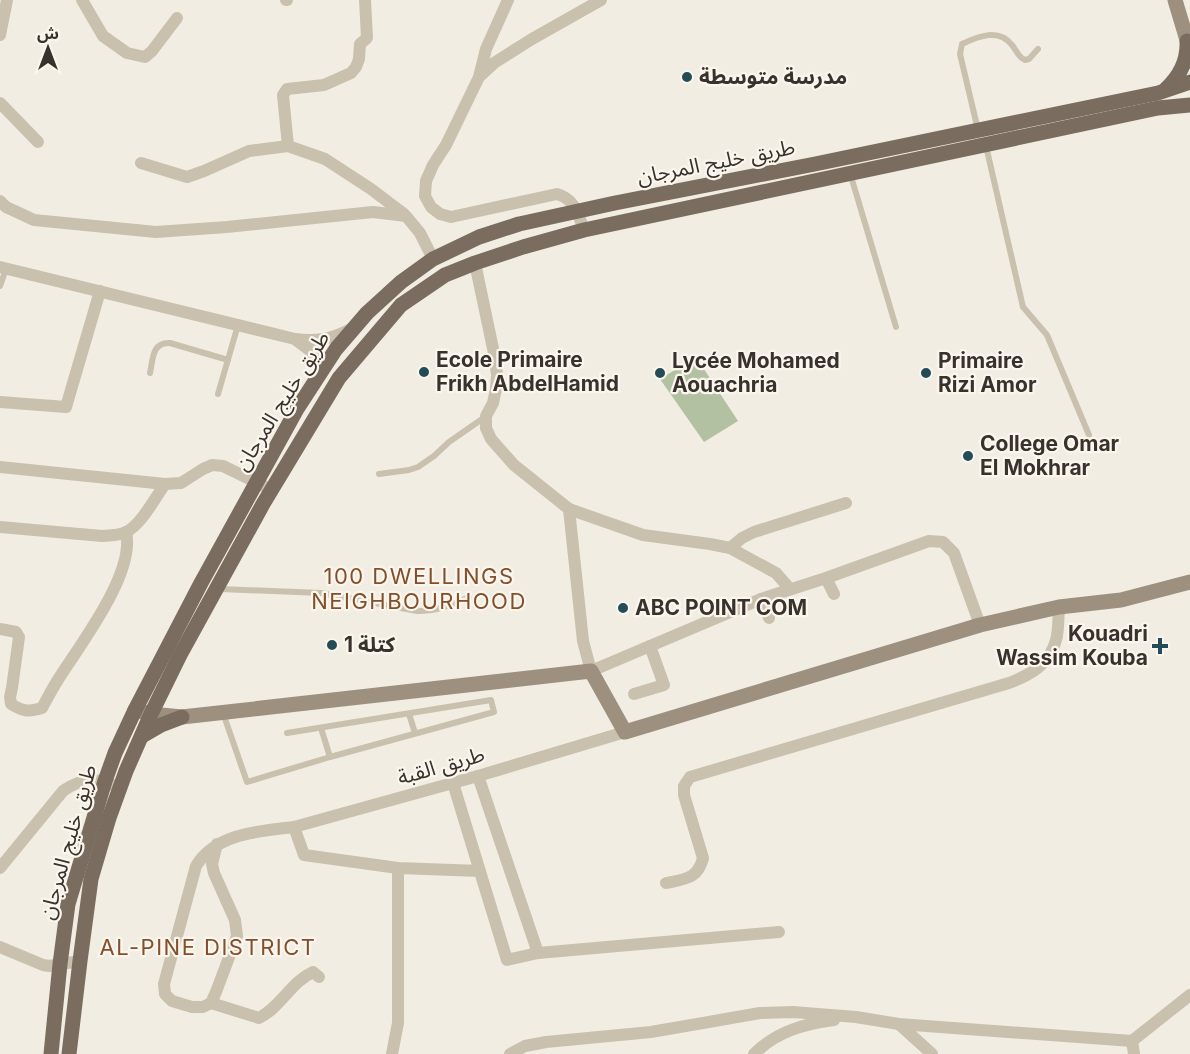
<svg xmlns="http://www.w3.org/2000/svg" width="1190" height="1054" viewBox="0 0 1190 1054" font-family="Inter,'Noto Sans Arabic',sans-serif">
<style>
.green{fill:#b1c1a2}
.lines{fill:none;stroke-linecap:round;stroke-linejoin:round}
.lane{stroke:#cac0ae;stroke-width:6}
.street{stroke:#cac0ae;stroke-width:12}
.secondary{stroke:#9e907f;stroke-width:15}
.primary{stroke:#7a6c5e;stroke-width:15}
.poi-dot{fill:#244b58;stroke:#faf6ee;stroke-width:2}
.labels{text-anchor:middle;stroke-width:4.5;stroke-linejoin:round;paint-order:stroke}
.poi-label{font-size:21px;font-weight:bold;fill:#39322c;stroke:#faf6ee;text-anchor:start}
.street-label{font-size:21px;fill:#39322c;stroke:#faf6ee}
.neighbourhood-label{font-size:22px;letter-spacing:1.5px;fill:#834f2a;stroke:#faf6ee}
</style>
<rect width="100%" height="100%" fill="#f2ede2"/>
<polygon class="green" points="696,357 738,421 704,442 660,379"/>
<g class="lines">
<g class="lane">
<path d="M 978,130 L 960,54 L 962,44 C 979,36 999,28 1012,45 C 1017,51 1018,57 1025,60 L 1029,59 L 1038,49"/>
<polyline points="986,146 1023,307 1047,335 1089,435"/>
<polyline points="850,173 896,327"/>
<polyline points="0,286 6,269"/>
<path d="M 150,373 C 153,359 152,342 170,343 L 228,360"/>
<polyline points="218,394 238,325"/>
<polyline points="379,474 409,470 418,467 434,456 449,442 485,417"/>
<path d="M 219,589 L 321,593 L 417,611 C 437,612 451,605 469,597"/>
<polyline points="223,713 247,782 330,757 494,712 491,700 287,733"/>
<polyline points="409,714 415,733"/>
<polyline points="321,728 330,757"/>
</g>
<g class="street">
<polyline points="82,0 103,36 127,53 145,57 152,51 177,18"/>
<polyline points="286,0 287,0"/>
<path d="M 508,0 L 486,49 L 479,77 L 446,145 L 433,165 L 426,181 L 425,196 L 431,207 L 440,214 L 451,217 L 557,194 C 575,199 578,214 584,230"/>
<polyline points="0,35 7,0"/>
<polyline points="480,76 494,63 532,39 601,0"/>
<polyline points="0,103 38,142"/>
<polyline points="288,146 283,95 287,89 324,85 351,73 356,67 359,59 360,44 367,38 365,0"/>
<polyline points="141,163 187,177 204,171 249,151 288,146 325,159 371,189 404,214"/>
<polyline points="0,201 6,207 34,220 156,232 227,227 373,212 406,216 420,233 433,259"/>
<polyline points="475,263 495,358 497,375 496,389 493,403 486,416 486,428 491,439 514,465 569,509 643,535 710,544 730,548 776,573 790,589"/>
<path d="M 0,267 L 295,339 C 317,342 331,339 351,329"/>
<polyline points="296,340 312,352 324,368"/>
<polyline points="0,402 66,407 100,291"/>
<polyline points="0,467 165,484 181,483 203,469 212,465 223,466 264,486"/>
<polyline points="569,509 583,641 591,671 761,599 826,578 929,541 943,542 954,553 980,625"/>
<path d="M 0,527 L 102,536 C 110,535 119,536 126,532 C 141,525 155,498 165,484"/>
<polyline points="730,548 742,538 754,532 846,503"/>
<polyline points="826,578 834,594"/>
<polyline points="761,599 769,618"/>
<path d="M 0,629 L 16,632 L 19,637 L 12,688 L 10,697 L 11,704 C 24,712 28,712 42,708 C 47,699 51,691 56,683 C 78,647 136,574 126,532"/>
<polyline points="634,694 664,685 650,646"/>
<polyline points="453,783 507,960 538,953 478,776"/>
<polyline points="294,827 304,855 398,868 480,871"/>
<path d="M 217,844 L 212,864 L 214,873 L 235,920 L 237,936 L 216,992 L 211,1003 L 203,1007 L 192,1007 L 172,1001 L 165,994 L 164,984 L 196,866 C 216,833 260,831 294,827 L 478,776 L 625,732"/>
<path d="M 0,868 L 63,791 C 84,776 98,778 120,788"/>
<path d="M 666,883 C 685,879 698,879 703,858 L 684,795 L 684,786 L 690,777 L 1009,683 C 1030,675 1050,664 1056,640 C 1059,630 1058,618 1059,607"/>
<polyline points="0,947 43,965 49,966 80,961"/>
<polyline points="538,953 779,932"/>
<path d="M 211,1003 L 259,1018 C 281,1007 291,982 313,972 L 319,977"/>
<polyline points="899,1024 932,1054"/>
<polyline points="1132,1041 1134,1054"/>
<polyline points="392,1054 398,1023 398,868"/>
<polyline points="510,1054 525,1046 546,1042 651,1032 760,1013 793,1012 856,1017 899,1024 1132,1041 1190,995"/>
<path d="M 754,1054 C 776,1032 803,1024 834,1020"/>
</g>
<g class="secondary">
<polyline points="1175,0 1190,50"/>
<polyline points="135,710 151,714 182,717 591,671 625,732 980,625 1059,607 1121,600 1190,582"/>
</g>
<g class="primary">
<path d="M 1166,89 C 1180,76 1188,61 1187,41"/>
<polyline points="142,736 161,725 182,717"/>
<polyline points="51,1054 60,964 68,904 105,781 115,753 135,710 201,583 297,409 336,349 367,313 401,282 433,259 479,237 519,224 615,203 815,164 1158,93 1190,82"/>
<polyline points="69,1054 80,961 91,879 109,818 126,771 151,714 180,655 263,504 339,378 401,305 445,275 475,263 523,247 584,230 1158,108 1190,105"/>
</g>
</g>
<g class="poi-dot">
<circle cx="687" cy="77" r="6"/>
<circle cx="424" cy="372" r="6"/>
<circle cx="660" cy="373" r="6"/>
<circle cx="926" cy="373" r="6"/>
<circle cx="968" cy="456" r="6"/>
<circle cx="623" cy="608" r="6"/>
<circle cx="332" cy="645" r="6"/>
<path d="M1157 637h6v6h6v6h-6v6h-6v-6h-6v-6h6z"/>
</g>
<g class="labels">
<g class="poi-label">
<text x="699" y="84">مدرسة متوسطة</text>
<text x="436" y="367">Ecole Primaire<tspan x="436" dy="24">Frikh AbdelHamid</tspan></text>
<text x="672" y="368">Lycée Mohamed<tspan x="672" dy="24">Aouachria</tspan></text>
<text x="938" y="368">Primaire<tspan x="938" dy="24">Rizi Amor</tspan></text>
<text x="980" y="451">College Omar<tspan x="980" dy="24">El Mokhrar</tspan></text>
<text x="635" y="615">ABC POINT COM</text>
<text x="1148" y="641" text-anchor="end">Kouadri<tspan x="1148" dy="24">Wassim Kouba</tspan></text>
<text x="344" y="652">كتلة 1</text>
</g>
<g class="street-label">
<text transform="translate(716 162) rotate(-11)" y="7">طريق خليج المرجان</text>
<text transform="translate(282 401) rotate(-58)" y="7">طريق خليج المرجان</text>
<text transform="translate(441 766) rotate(-16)" y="7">طريق القبة</text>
<text transform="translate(68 842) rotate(-74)" y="7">طريق خليج المرجان</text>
</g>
<g class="neighbourhood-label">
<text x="419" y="584">100 DWELLINGS<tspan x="419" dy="25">NEIGHBOURHOOD</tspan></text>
<text x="208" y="955">AL-PINE DISTRICT</text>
</g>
</g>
<g transform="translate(48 48)" stroke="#faf6ee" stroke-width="4.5" paint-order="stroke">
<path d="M0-4.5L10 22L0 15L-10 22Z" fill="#39322c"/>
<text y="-9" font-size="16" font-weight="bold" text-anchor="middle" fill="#39322c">ش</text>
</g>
</svg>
